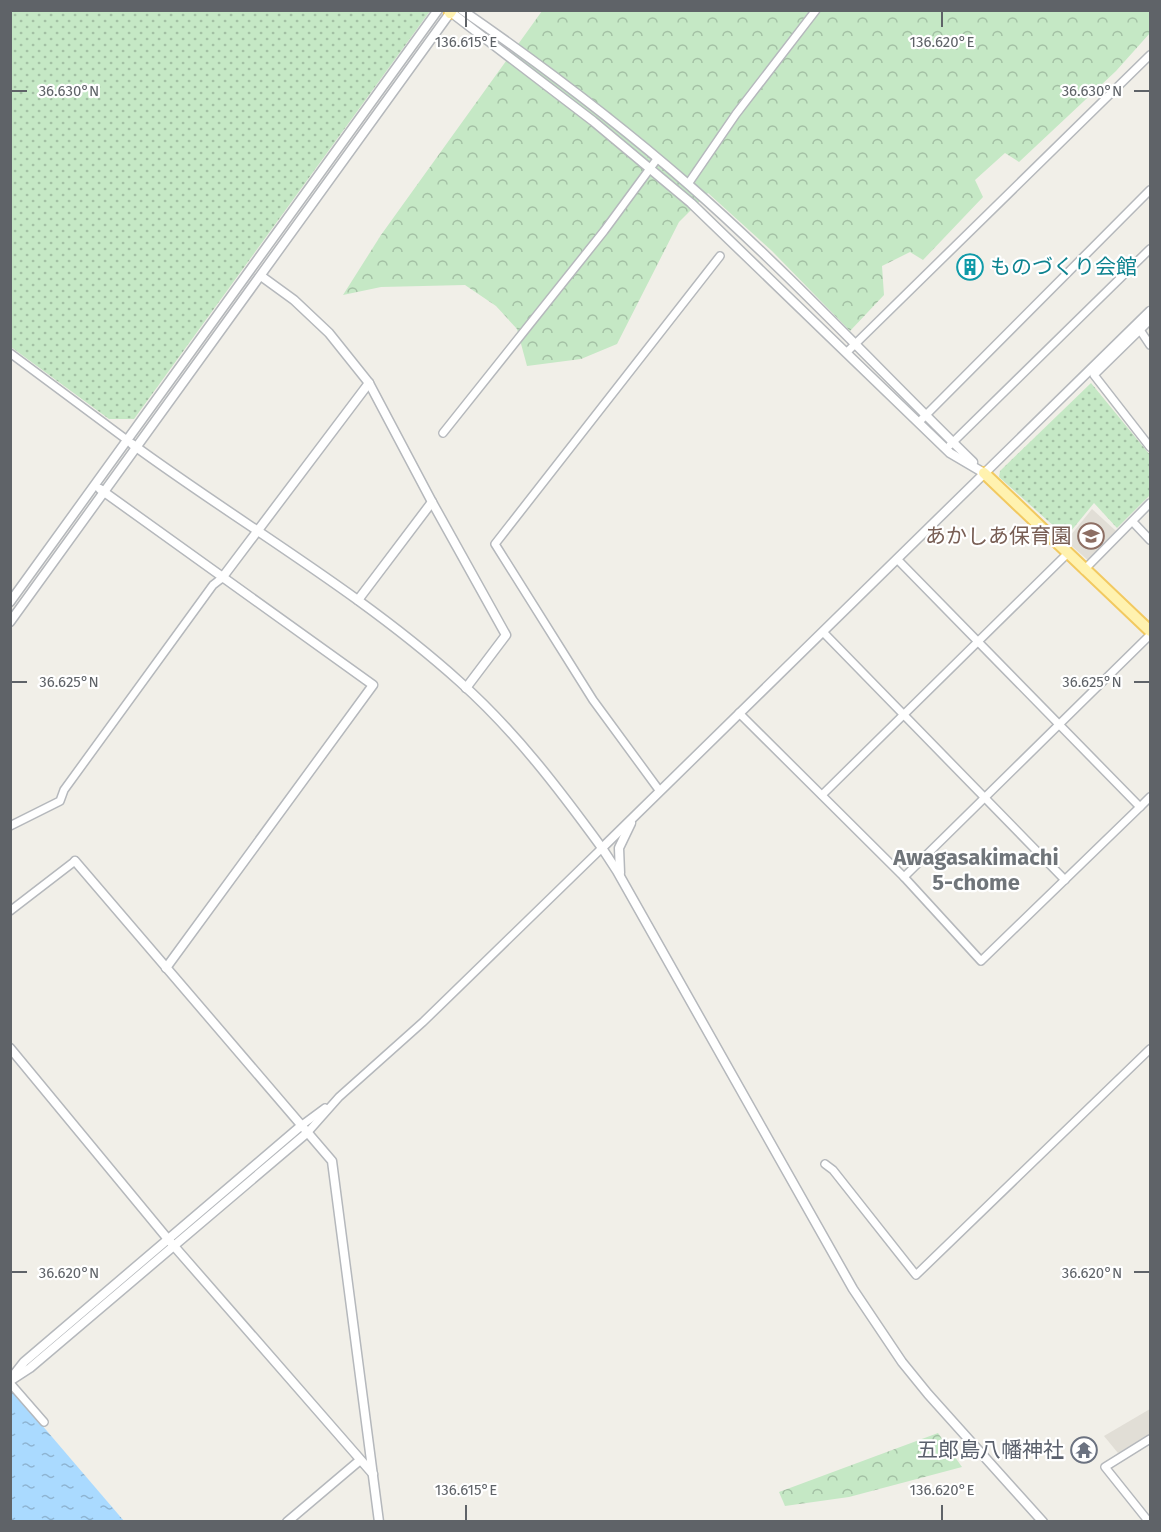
<svg xmlns="http://www.w3.org/2000/svg" width="1161" height="1532" viewBox="0 0 1161 1532" font-family="'Fira Sans','Noto Sans JP',sans-serif">
<style>
.education{fill:#e1ded6}
.grass{fill:url(#grass-dots)}
.forest{fill:url(#forest-crowns)}
.water{fill:url(#water-ripples)}
.lines{fill:none;stroke-linecap:round;stroke-linejoin:round}
.minor-casing{stroke:#b5b8bc;stroke-width:10}
.tertiary-casing{stroke:#b5b8bc;stroke-width:11}
.primary-casing{stroke:#f2c960;stroke-width:14}
.minor{stroke:#fff;stroke-width:7}
.tertiary{stroke:#fff;stroke-width:8}
.primary{stroke:#fff2af;stroke-width:10}
.ticks{fill:none;stroke:#5f6368;stroke-width:2}
.labels{text-anchor:middle;stroke-width:4.5;stroke-linejoin:round;paint-order:stroke}
.culture-label{font-size:21px;fill:#0d838f;stroke:#fff;text-anchor:start}
.education-label{font-size:21px;fill:#785e54;stroke:#fff;text-anchor:end}
.worship-label{font-size:21px;fill:#5b616d;stroke:#fff;text-anchor:end}
.neighbourhood-label{font-size:22px;font-weight:bold;fill:#70757a;stroke:#fff}
.ticks-label{font-size:15px;text-anchor:middle;fill:#5f6368;stroke:#fff;stroke-width:4.5;stroke-linejoin:round;paint-order:stroke}
</style>
<defs>
<pattern id="grass-dots" width="8" height="8" patternUnits="userSpaceOnUse" patternTransform="scale(1.5)"><rect width="8" height="8" fill="#c5e8c5"/><path d="M2 2h.1M6 6h.1" fill="none" stroke="#a3c0a4" stroke-width="1.8" stroke-linecap="round"/></pattern>
<pattern id="forest-crowns" width="20" height="18" patternUnits="userSpaceOnUse" patternTransform="scale(1.5)"><rect width="20" height="18" fill="#c5e8c5"/><path d="M2 6a3 3 0 1 1 6 0M12 15a3 3 0 1 1 6 0" fill="none" stroke="#a3c0a4"/></pattern>
<pattern id="water-ripples" width="26" height="14" patternUnits="userSpaceOnUse" patternTransform="scale(1.5)"><rect width="26" height="14" fill="#aadaff"/><path d="M2 4q2-2 4 0t4 0M15 11q2-2 4 0t4 0" fill="none" stroke="#8eb4d2"/></pattern>
</defs>
<rect width="100%" height="100%" fill="#f1efe8"/>
<g class="education">
<polygon points="1092,509 1116,531 1089,561 1066,541"/>
<polygon points="1150,1409 1150,1435 1118,1453 1104,1436"/>
</g>
<g class="grass">
<polygon points="11,10 430,11 134,419 109,419 11,347"/>
<polygon points="1091,383 1150,455 1150,495 1117,528 1094,503 1066,537 999,477 1000,471"/>
</g>
<g class="forest">
<polygon points="542,11 1150,11 1150,33 1116,71 1019,162 1005,153 975,180 983,197 923,260 910,252 882,266 884,295 850,331 772,251 708,193 679,222 617,344 581,359 527,366 517,329 496,306 465,285 381,287 343,295 381,235"/>
<polygon points="938,1433 962,1467 849,1497 785,1506 779,1492"/>
</g>
<polygon class="water" points="11,1389 124,1521 11,1521"/>
<g class="lines">
<g class="minor-casing">
<g id="minor">
<polyline points="688,184 736,114 816,10"/>
<polyline points="1140,330 1150,320"/>
<polyline points="1150,345 1140,330 1094,375 1150,447"/>
<polyline points="847,352 1150,55"/>
<polyline points="10,353 127,440"/>
<polyline points="919,422 1150,190"/>
<polyline points="443,433 604,231 657,159"/>
<polyline points="950,445 1150,249"/>
<polyline points="1133,522 1150,540"/>
<polyline points="897,559 1140,807 1150,797"/>
<polyline points="1084,570 1150,503"/>
<polyline points="823,632 1065,880"/>
<polyline points="739,713 904,877 981,961 1140,807"/>
<polyline points="659,790 593,700 495,544 720,256"/>
<polyline points="822,795 1067,554"/>
<polyline points="10,826 60,801 64,790 213,585 222,578"/>
<polyline points="904,877 1150,635"/>
<polyline points="10,911 75,861"/>
<polyline points="302,1125 325,1108"/>
<polyline points="308,1132 339,1097 423,1022 602,848"/>
<polyline points="825,1164 833,1170 916,1275 1150,1049"/>
<polyline points="10,1383 44,1422"/>
<polyline points="1149,1522 1105,1467 1150,1439"/>
</g>
</g>
<g class="tertiary-casing">
<g id="tertiary">
<polyline points="448,10 593,121 691,203 950,453 984,473"/>
<path d="M 462,10 C 540,64 618,123 689,185 C 789,273 879,370 973,462"/>
<polyline points="261,276 294,300 329,333 369,383 432,502 506,635 466,688"/>
<path d="M 132,444 C 241,524 359,591 460,682 C 515,731 559,789 602,848"/>
<polyline points="100,489 373,685 166,968"/>
<polyline points="222,578 369,383"/>
<polyline points="358,600 432,502"/>
<polyline points="10,602 438,10"/>
<path d="M 10,622 C 156,419 304,216 450,13"/>
<polyline points="75,861 332,1161 379,1522"/>
<polyline points="620,873 619,848 631,823"/>
<polyline points="10,1048 167,1238 373,1474"/>
<polyline points="13,1376 24,1362 302,1125"/>
<polyline points="10,1381 30,1368 308,1132"/>
<polyline points="287,1522 359,1461"/>
<polyline points="1043,1522 928,1394 902,1362 853,1289 617,871 602,848 1150,311"/>
</g>
</g>
<g class="primary-casing">
<g id="primary">
<polyline points="450,13 452,10"/>
<polyline points="984,473 1150,631"/>
</g>
</g>
<use href="#minor" class="minor"/>
<use href="#tertiary" class="tertiary"/>
<use href="#primary" class="primary"/>
</g>
<path class="ticks" d="M 466,12 L 466,27M 942,12 L 942,27M 12,91 L 27,91M 1134,91 L 1149,91M 12,682 L 27,682M 1134,682 L 1149,682M 12,1272 L 27,1272M 1134,1272 L 1149,1272M 466,1505 L 466,1520M 942,1505 L 942,1520"/>
<defs>
<g id="building-ring" transform="scale(1.35)"><circle r="9.5" fill="#fff" stroke="#0f9aa8" stroke-width="1.5"/><path d="M-4-6H4V6H1V3H-1V6H-4ZM-2.5-4.3h1.7v1.8h-1.7ZM.8-4.3h1.7v1.8H.8ZM-2.5-1h1.7V.8h-1.7ZM.8-1h1.7V.8H.8Z" fill="#0f9aa8"/></g>
<g id="school-ring" transform="scale(1.35)"><circle r="9.5" fill="#fff" stroke="#8d6e63" stroke-width="1.5"/><path d="M0-5L7-2L0 1L-7-2ZM-4 1L0 2.5L4 1V4Q0 6-4 4Z" fill="#8d6e63"/></g>
<g id="temple-ring" transform="scale(1.35)"><circle r="9.5" fill="#fff" stroke="#6b7280" stroke-width="1.5"/><path d="M0-6L5-2H3V0L6.5 2.5H4V6H1.5V3h-3V6H-4V2.5H-6.5L-3 0V-2H-5Z" fill="#6b7280"/></g>
</defs>
<g fill-rule="evenodd">
<use href="#building-ring" x="970" y="267"/>
<use href="#school-ring" x="1091" y="536"/>
<use href="#temple-ring" x="1084" y="1450"/>
</g>
<g class="labels">
<g class="culture-label">
<text x="990" y="274">ものづくり会館</text>
</g>
<g class="education-label">
<text x="1072" y="543">あかしあ保育園</text>
</g>
<g class="worship-label">
<text x="1064" y="1457">五郎島八幡神社</text>
</g>
<g class="neighbourhood-label">
<text x="976" y="865">Awagasakimachi<tspan x="976" dy="25">5-chome</tspan></text>
</g>
</g>
<g class="ticks-label">
<text x="466" y="47">136.615°E</text>
<text x="942" y="47">136.620°E</text>
<text x="69" y="96">36.630°N</text>
<text x="1092" y="96">36.630°N</text>
<text x="69" y="687">36.625°N</text>
<text x="1092" y="687">36.625°N</text>
<text x="69" y="1278">36.620°N</text>
<text x="1092" y="1278">36.620°N</text>
<text x="466" y="1495">136.615°E</text>
<text x="942" y="1495">136.620°E</text>
</g>
<rect width="1161" height="1532" fill="none" stroke="#5f6368" stroke-width="24"/>
</svg>
